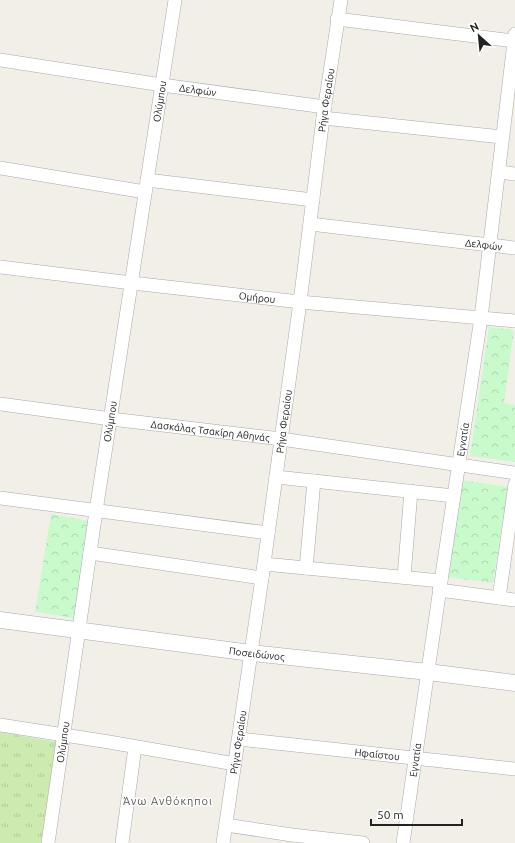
<svg xmlns="http://www.w3.org/2000/svg" width="515" height="843" viewBox="0 0 515 843" font-family="Ubuntu,sans-serif">
<style>
.grass{fill:url(#grass-tufts)}
.park{fill:url(#park-crowns)}
.lines{fill:none;stroke-linecap:round;stroke-linejoin:round}
.minor-casing{stroke:#a9a9a9;stroke-width:14}
.tertiary-casing{stroke:#a9a9a9;stroke-width:17}
.minor{stroke:#fff;stroke-width:13}
.tertiary{stroke:#fff;stroke-width:16}
.labels{text-anchor:middle;stroke-width:3;stroke-linejoin:round;paint-order:stroke}
.street-label{font-size:10px;fill:#222;stroke:#fff}
.neighbourhood-label{font-size:11px;letter-spacing:1px;fill:#555;stroke:#fff}
</style>
<defs>
<pattern id="grass-tufts" width="24" height="20" patternUnits="userSpaceOnUse"><rect width="24" height="20" fill="#cdebb0"/><path d="M3 7l-1-3M5 7V3M7 7l1-3M15 17l-1-3M17 17v-4M19 17l1-3" fill="none" stroke="#b0c997"/></pattern>
<pattern id="park-crowns" width="20" height="18" patternUnits="userSpaceOnUse"><rect width="20" height="18" fill="#c8facc"/><path d="M2 6a3 3 0 1 1 6 0M12 15a3 3 0 1 1 6 0" fill="none" stroke="#acd6af"/></pattern>
</defs>
<rect width="100%" height="100%" fill="#f2efe9"/>
<polygon class="grass" points="0,732 57,742 42,843 0,843"/>
<g class="park">
<polygon points="489,327 514,330 504,403 515,405 515,462 470,456"/>
<polygon points="461,480 508,487 493,583 447,577"/>
<polygon points="51,514 89,521 74,618 35,612"/>
</g>
<g class="lines">
<g class="minor-casing">
<g id="minor">
<polyline points="337,19 514,41"/>
<path id="s1" d="M 0,60 L 162,85 L 325,107"/>
<polyline points="323,118 502,137"/>
<polyline points="0,168 145,192"/>
<polyline points="499,172 515,174"/>
<polyline points="147,180 313,200"/>
<path id="s2" d="M 310,224 L 515,248"/>
<path id="s3" d="M 0,267 L 132,283 L 300,302 L 515,321"/>
<path id="s4" d="M 0,404 L 111,419 L 281,439 L 515,473"/>
<polyline points="276,477 454,496"/>
<polyline points="0,498 268,533"/>
<polyline points="90,553 262,578"/>
<polyline points="264,564 441,581"/>
<polyline points="306,568 314,481"/>
<polyline points="404,577 411,491"/>
<polyline points="439,590 515,600"/>
<polyline points="499,598 515,484"/>
<polyline points="0,725 109,742 235,764"/>
<path id="s5" d="M 239,739 L 515,769"/>
<polyline points="226,825 292,835 363,843"/>
<path id="s6" d="M 48,843 L 96,511 L 175,0"/>
<polyline points="122,843 135,747"/>
<path id="s7" d="M 223,843 L 262,578 L 300,302 L 323,118 L 341,0"/>
<path id="s8" d="M 403,843 L 441,581 L 481,318 L 515,34"/>
</g>
</g>
<g class="tertiary-casing">
<g id="tertiary">
<path id="s9" d="M 0,620 L 251,653 L 428,672 L 515,683"/>
</g>
</g>
<use href="#minor" class="minor"/>
<use href="#tertiary" class="tertiary"/>
</g>
<g class="labels">
<g class="street-label">
<text dy="4" stroke="none"><textPath href="#s1" startOffset="200">Δελφών</textPath></text>
<text dy="4" stroke="none"><textPath href="#s7" startOffset="750">Ρήγα Φεραίου</textPath></text>
<text dy="4" stroke="none"><textPath href="#s6" startOffset="750">Ολύμπου</textPath></text>
<text dy="4" stroke="none"><textPath href="#s2" startOffset="175">Δελφών</textPath></text>
<text dy="4" stroke="none"><textPath href="#s3" startOffset="259">Ομήρου</textPath></text>
<text dy="4" stroke="none"><textPath href="#s6" startOffset="426">Ολύμπου</textPath></text>
<text dy="4" stroke="none"><textPath href="#s7" startOffset="426">Ρήγα Φεραίου</textPath></text>
<text dy="4" stroke="none"><textPath href="#s4" startOffset="212">Δασκάλας Τσακίρη Αθηνάς</textPath></text>
<text dy="4" stroke="none"><textPath href="#s8" startOffset="408">Εγνατία</textPath></text>
<text dy="4" stroke="none"><textPath href="#s9" startOffset="259">Ποσειδώνος</textPath></text>
<text dy="4" stroke="none"><textPath href="#s6" startOffset="102">Ολύμπου</textPath></text>
<text dy="4" stroke="none"><textPath href="#s7" startOffset="102">Ρήγα Φεραίου</textPath></text>
<text dy="4" stroke="none"><textPath href="#s5" startOffset="139">Ηφαίστου</textPath></text>
<text dy="4" stroke="none"><textPath href="#s8" startOffset="84">Εγνατία</textPath></text>
</g>
<g class="neighbourhood-label">
<text x="168" y="805">Άνω Ανθόκηποι</text>
</g>
</g>
<g transform="translate(479 36) rotate(333)" stroke="#ffffff" stroke-width="3" paint-order="stroke">
<path d="M0-3L7 15L0 10L-7 15Z" fill="#222222"/>
<text y="-6" font-size="11" font-weight="bold" text-anchor="middle" fill="#222222">N</text>
</g>
<path d="M371 819v6h91v-6" fill="none" stroke="#222222" stroke-width="2"/>
<text x="377" y="819" font-size="12" fill="#222222" stroke="#ffffff" stroke-width="3" paint-order="stroke">50 m</text>
</svg>
